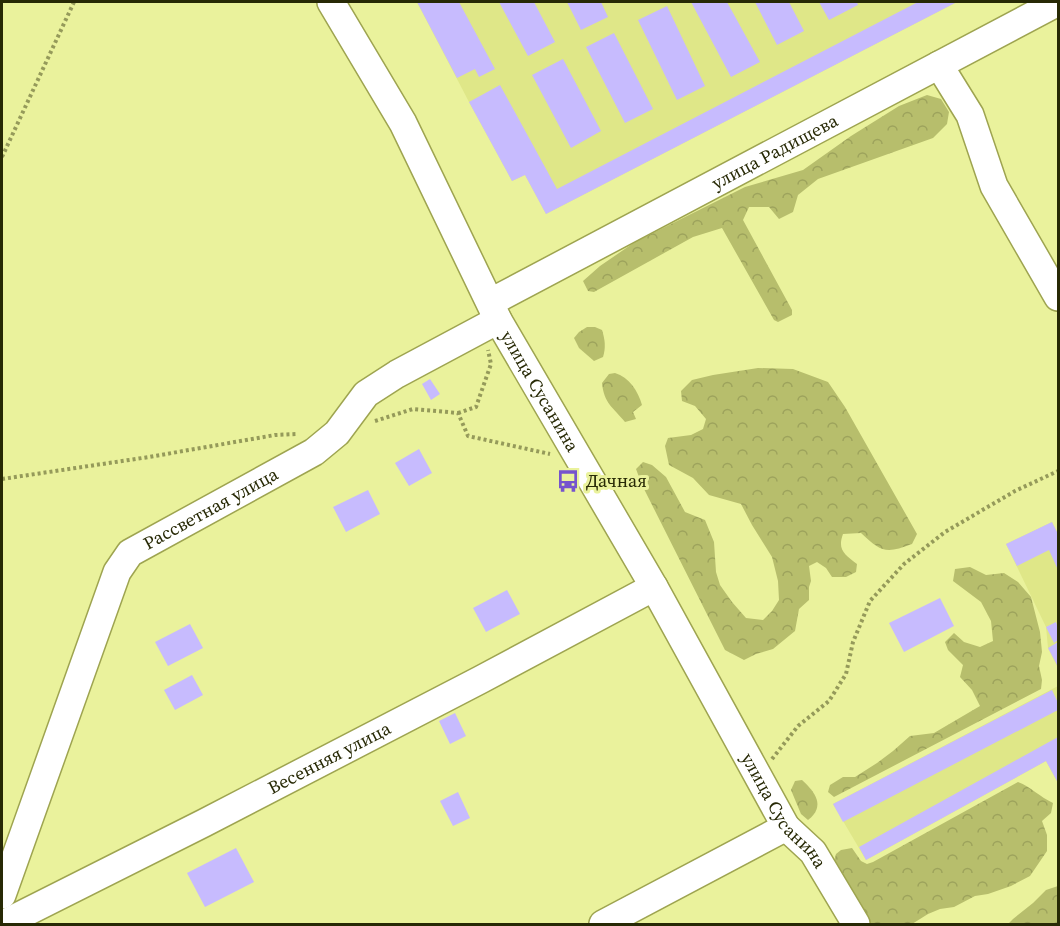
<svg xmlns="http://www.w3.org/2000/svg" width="1060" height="926" viewBox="0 0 1060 926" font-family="'Source Serif 4',serif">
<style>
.built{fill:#dfe788}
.forest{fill:url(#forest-crowns)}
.building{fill:#c7bbfe}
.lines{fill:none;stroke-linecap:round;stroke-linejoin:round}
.minor-casing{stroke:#9ea450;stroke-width:30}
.path{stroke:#959a5a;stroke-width:4;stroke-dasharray:3 3;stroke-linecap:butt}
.minor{stroke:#fff;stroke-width:27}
.labels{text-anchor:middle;stroke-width:6;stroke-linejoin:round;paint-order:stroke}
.street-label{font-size:18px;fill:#272905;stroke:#eaf29c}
.poi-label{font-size:18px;fill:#272905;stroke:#eaf29c;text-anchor:start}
</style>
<defs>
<pattern id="forest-crowns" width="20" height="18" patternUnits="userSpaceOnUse" patternTransform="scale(1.5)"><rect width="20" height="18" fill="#b7be6c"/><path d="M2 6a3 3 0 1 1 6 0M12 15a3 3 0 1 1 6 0" fill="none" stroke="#9da35c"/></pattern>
</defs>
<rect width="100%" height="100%" fill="#eaf29c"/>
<g class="built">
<polygon points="417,2 957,2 546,214 525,175 512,181 469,102"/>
<polygon points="1052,522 1058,534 1058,668 1048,648 1046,627 1006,544"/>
<polygon points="1058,686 1058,783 1046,761 866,860 833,804"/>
</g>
<g class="forest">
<polygon points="927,95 941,99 949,112 947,124 933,138 818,179 798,195 793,212 779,219 769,207 749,207 743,220 792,310 792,315 778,322 774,320 722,228 693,237 594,292 588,291 583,281 600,266 635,242 745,187 803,170 851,136 899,106"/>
<path d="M 587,327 L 595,327 L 602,330 C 605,340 606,347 603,357 L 594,361 L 579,348 L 574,338 L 579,332 Z"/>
<path d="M 758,368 L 793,369 L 828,382 L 845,407 L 917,534 L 912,544 C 886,554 881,552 861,533 L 843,534 C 837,550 845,555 857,564 L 856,572 L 846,577 L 832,577 L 826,568 L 817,562 L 809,566 L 811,581 L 809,587 L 809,600 L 799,609 L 795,631 L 773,649 L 756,654 L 744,660 L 725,650 L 642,485 L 636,469 L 643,462 L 652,465 L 666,477 L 685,512 L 705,520 L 714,542 L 716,572 L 720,585 L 732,602 L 746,618 L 763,620 L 772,611 L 779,600 L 778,581 L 772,557 L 752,525 L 741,504 L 709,495 L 693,478 L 669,465 L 665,446 L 668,438 L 691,435 L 703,429 L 706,419 L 695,406 L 682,401 L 681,391 L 692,380 L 713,375 Z"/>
<path d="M 615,373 C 629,377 638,391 642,405 L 633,412 L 636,419 L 625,422 C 613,407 604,404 602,383 L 609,374 Z"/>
<polygon points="970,567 986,575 1004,573 1018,582 1031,597 1040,632 1042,652 1039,666 1042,680 1041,689 834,797 828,792 830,785 843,777 855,777 877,763 893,751 910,736 934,733 980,706 972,690 960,677 963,665 948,650 945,642 954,633 964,642 980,647 993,641 991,621 981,602 953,581 955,569"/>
<path d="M 802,780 C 815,792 826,806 808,820 L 801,814 L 791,790 L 795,781 Z"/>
<path d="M 1018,782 C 1031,787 1040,797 1053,803 L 1051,813 L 1042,821 L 1047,835 L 1047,851 L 1030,876 L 1011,886 L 988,894 L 975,896 L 954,907 L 940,909 L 928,914 L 912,924 L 870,924 L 867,922 L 834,861 L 836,854 L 841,850 L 852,848 L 861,861 L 867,864 L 873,862 Z"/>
<polygon points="1058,886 1058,924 1008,924 1013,919 1033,903 1046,890"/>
</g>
<g class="building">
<polygon points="417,2 459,2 495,69 479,77 475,69 457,78"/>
<polygon points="499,2 534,2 555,42 528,56"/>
<polygon points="567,2 601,2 608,17 581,30"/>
<polygon points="691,2 727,2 760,62 731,77"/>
<polygon points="755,2 789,2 804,31 777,45"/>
<polygon points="819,2 857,2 858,5 829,20"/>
<polygon points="918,2 957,2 546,214 525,175 512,181 469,102 500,85 557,189"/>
<polygon points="667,6 705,86 677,100 638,20"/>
<polygon points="614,33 653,109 625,123 586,47"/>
<polygon points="563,59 601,131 571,148 532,75"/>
<polygon points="430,379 440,394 431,400 422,384"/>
<polygon points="419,449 432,473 409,486 395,463"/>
<polygon points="368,490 380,514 346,532 333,507"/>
<polygon points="1052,522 1058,534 1058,570 1049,550 1017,566 1006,544"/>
<polygon points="507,590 520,614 486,632 473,608"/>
<polygon points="940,598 954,626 904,652 889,623"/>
<polygon points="1056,622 1058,628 1058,640 1054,643 1046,627"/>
<polygon points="190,624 203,648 168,666 155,642"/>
<polygon points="1058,642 1058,667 1048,648"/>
<polygon points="192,675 203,695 175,710 164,690"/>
<polygon points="1052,690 1058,703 1058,710 843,822 833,804"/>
<polygon points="455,713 466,736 450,744 439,721"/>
<polygon points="1058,737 1058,783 1046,761 866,860 859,847"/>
<polygon points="458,792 470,818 453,826 440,801"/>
<polygon points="236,848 254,882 205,907 187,873"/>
</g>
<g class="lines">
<g class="minor-casing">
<g id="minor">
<path id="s1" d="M 331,2 L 403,123 L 498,320 L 654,587 L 786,827 L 813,852 L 856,924"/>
<polyline points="939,65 970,115 994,186 1058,297"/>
<path id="s2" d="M 491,302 L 1058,2"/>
<path id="s3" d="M 2,895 L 117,572 L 130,553 L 314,452 L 337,433 L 366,394 L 397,374 L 498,320"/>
<path id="s4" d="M 3,924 L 204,823 L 480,680 L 654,587"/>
<polyline points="603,924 786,827"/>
</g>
</g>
<g class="path">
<polyline points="2,157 74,2"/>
<polyline points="458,413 476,407 491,364 488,350"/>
<polyline points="375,421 413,409 458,413 468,436 550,454"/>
<polyline points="2,479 149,457 275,435 297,434"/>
<polyline points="772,759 798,726 829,701 846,674 853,642 870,601 904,564 945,532 1015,491 1058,471"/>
</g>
<use href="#minor" class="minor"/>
</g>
<defs>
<g id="bus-bare" transform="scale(1.8)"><path d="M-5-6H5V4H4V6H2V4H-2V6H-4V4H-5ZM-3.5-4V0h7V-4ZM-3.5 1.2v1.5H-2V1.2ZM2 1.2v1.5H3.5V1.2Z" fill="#7653cd" stroke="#eaf29c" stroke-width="2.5" paint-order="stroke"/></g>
</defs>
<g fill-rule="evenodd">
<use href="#bus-bare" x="568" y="481"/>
</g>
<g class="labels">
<g class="street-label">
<text dy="6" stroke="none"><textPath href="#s2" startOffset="321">улица Радищева</textPath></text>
<text dy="6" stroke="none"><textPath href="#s1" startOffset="442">улица Сусанина</textPath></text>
<text dy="6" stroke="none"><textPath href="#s3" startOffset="458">Рассветная улица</textPath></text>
<text dy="6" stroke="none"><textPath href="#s4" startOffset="366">Весенняя улица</textPath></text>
<text dy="6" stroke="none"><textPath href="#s1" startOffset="928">улица Сусанина</textPath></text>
</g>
<g class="poi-label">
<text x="586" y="487">Дачная</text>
</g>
</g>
<rect width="1060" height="926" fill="none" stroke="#272905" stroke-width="6"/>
</svg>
